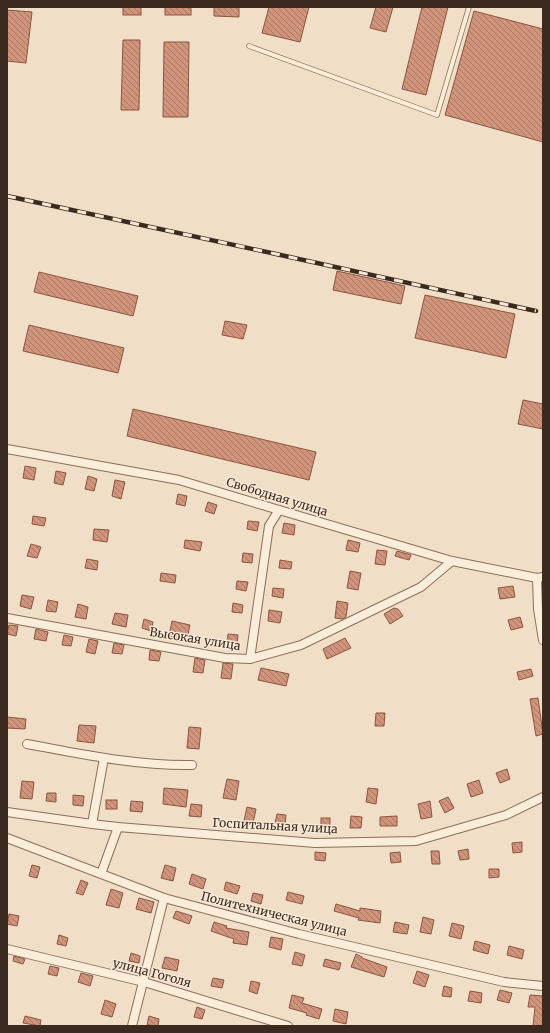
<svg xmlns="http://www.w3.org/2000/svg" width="550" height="1033" viewBox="0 0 550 1033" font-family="Merriweather,serif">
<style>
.building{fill:url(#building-back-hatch);stroke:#8c5540}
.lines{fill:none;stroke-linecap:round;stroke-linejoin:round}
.lane-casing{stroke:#8c6f5b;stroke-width:5.5}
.street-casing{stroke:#8c6f5b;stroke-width:10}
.lane{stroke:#faedd9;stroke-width:4}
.street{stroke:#faedd9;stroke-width:8}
.rail-casing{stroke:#3b2a1f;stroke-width:4.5}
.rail{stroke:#f7e9d6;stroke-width:3;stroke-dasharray:9;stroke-linecap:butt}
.labels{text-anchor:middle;stroke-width:3;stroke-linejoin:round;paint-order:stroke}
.street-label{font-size:12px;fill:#3b2a1f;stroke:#f7e9d6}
</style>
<defs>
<pattern id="building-back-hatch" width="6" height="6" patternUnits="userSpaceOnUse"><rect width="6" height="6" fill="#cf947b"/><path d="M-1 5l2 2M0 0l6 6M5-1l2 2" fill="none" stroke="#a97964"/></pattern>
</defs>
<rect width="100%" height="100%" fill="#f0dec6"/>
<g class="building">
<rect x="123" y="7" width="18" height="8"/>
<rect x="165" y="7" width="26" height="8"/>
<polygon points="214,7 239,7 239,17 214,16"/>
<polygon points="269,7 309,7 300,42 262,33"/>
<polygon points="376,7 393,7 386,32 370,28"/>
<polygon points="422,7 448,7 426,95 402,89"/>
<polygon points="7,10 32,12 26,63 7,61"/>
<polygon points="474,11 543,29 543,142 445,115"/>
<polygon points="123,40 140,40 139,110 121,110"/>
<polygon points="164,42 189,42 188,117 163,117"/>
<polygon points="337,271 405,286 401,304 333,290"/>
<polygon points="39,272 138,296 133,316 34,292"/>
<polygon points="425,295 515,314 506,358 415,338"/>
<polygon points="225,321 247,325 243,339 222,335"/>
<polygon points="29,325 124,348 118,373 23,351"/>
<polygon points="523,400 543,404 543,429 518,424"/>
<polygon points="133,409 316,452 309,480 127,436"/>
<polygon points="25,466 36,468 34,480 23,478"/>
<polygon points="56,471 66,473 63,485 54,483"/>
<polygon points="88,476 97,479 94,491 85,489"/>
<polygon points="115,480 125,482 121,499 112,496"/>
<polygon points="178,494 187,496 185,506 176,504"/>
<polygon points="208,502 217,505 214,514 205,511"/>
<polygon points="33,516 46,518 44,526 32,524"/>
<polygon points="248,521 259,522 257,531 247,529"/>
<polygon points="284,523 295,525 294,535 282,533"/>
<polygon points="94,529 109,530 107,542 93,540"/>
<polygon points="185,540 202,542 200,551 184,548"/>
<polygon points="348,540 360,543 358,552 346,550"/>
<polygon points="31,544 41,547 37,558 27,556"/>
<polygon points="377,550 387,551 385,565 375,564"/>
<polygon points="397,551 411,555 409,560 395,556"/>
<polygon points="243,553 253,554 252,563 242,562"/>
<polygon points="87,559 98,561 97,570 85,568"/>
<polygon points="280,560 292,562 291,569 279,568"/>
<polygon points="350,571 361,573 358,590 347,588"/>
<polygon points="161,573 176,575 175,583 160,581"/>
<polygon points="237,581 248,582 246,591 236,589"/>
<polygon points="513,586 515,597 500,599 498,588"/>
<polygon points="273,588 284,589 283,598 272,596"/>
<polygon points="22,595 34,597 31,609 20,606"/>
<polygon points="48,600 58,602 56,612 46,611"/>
<polygon points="337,601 348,603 346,617 342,619 335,618"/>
<polygon points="233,603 243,605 242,613 232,612"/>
<polygon points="78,604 88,607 86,619 75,617"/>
<polygon points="394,608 398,609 403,616 390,624 384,614"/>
<polygon points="269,610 282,612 280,623 268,621"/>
<polygon points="115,613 128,615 126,627 112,624"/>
<polygon points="520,617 523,627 511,630 508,620"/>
<polygon points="144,619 153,622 151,631 142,628"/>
<polygon points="172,621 190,625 187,639 169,636"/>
<polygon points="9,625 18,626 16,636 7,634"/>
<polygon points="36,629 48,632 46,641 34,639"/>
<polygon points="228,634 238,635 237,644 227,642"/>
<polygon points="64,635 73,637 71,646 62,645"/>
<polygon points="345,638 351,648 327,659 323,649"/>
<polygon points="89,639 98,641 95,654 86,652"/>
<polygon points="114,643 124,645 122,654 112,653"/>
<polygon points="150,650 161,652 159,661 149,660"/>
<polygon points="195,658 205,660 203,673 193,672"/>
<polygon points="223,663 233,664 231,679 221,678"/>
<polygon points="261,668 289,674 286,686 258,680"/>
<polygon points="531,669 533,676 519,680 517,672"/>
<polygon points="538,698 543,734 536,736 530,699"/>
<polygon points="376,713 385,713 384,726 375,726"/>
<polygon points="7,717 26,719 25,729 7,728"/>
<polygon points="79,725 96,726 94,743 77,741"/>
<polygon points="189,727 201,728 199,749 187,748"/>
<polygon points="507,769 510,779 500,783 496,773"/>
<polygon points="227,779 239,781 236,800 223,798"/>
<polygon points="479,780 483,793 471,797 467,784"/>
<polygon points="22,781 34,782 32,799 20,798"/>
<polygon points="164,788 188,790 186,807 163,804"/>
<polygon points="368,788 378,789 376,804 366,802"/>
<polygon points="47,793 56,793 56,802 46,801"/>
<polygon points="73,795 84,796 83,806 73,805"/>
<polygon points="448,797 454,808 445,813 439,801"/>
<rect x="106" y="800" width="11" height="9"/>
<polygon points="131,801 143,802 142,812 130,811"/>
<polygon points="430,801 432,817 421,819 418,804"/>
<polygon points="191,804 202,805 201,817 189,816"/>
<polygon points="247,807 256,809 253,823 244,821"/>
<polygon points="277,814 286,815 285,825 275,823"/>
<polygon points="351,816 362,817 361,828 350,828"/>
<polygon points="397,816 397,826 380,826 380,817"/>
<rect x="321" y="818" width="9" height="9"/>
<polygon points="522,842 522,852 513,853 512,843"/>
<polygon points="468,849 469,859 460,860 458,851"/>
<polygon points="431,851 439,851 440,864 432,864"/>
<polygon points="315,852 326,853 325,861 315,860"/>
<polygon points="400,852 401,862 391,863 390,853"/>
<polygon points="32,865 40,867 37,878 29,876"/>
<polygon points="165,865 176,868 173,881 161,878"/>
<polygon points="489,869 499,869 499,877 489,878"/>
<polygon points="192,874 206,879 203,889 189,884"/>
<polygon points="81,880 88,883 83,895 76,893"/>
<polygon points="226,882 240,886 237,894 224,890"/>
<polygon points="111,889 123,893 119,908 106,905"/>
<polygon points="288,892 304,896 302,904 286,900"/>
<polygon points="253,893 263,895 261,904 251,901"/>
<polygon points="139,898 154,902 151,913 136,909"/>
<polygon points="336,904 360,911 360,908 381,911 380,923 358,920 359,918 334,911"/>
<polygon points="176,911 192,916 189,924 173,918"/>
<polygon points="9,914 19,916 17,926 7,924"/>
<polygon points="423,917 434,920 431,934 420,932"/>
<polygon points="214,922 227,926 226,928 249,932 247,945 233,943 234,939 211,931"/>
<polygon points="395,922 409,925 407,934 393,932"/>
<polygon points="452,923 464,926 461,939 449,936"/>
<polygon points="59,935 68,938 66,946 57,944"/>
<polygon points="271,937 283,939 281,950 269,947"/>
<polygon points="475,941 490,945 488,954 473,950"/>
<polygon points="509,946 524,950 522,959 507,955"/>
<polygon points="295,952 305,955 302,966 292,964"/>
<polygon points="131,953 140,956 139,963 129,961"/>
<polygon points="356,954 362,957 362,958 387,967 384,977 351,967"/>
<polygon points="14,956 25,959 23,964 13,961"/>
<polygon points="165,957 179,960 177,971 162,968"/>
<polygon points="325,959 341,963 339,970 323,966"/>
<polygon points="50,966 59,968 57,976 48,974"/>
<polygon points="417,971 429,975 425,987 413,983"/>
<polygon points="81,973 93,976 90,986 78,982"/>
<polygon points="213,978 224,980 222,988 211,986"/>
<polygon points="251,981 260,983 257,994 249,991"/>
<polygon points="444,986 452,988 451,997 442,996"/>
<polygon points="500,990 512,993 509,1003 497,1000"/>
<polygon points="470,991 482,993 481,1003 468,1001"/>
<polygon points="292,995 304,998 302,1003 322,1009 319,1019 306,1015 307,1013 289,1008"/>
<polygon points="530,995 543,996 543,1026 533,1026 535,1007 528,1007"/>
<polygon points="105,1000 116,1004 112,1017 101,1014"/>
<polygon points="197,1007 205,1010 202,1019 194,1017"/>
<polygon points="335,1009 348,1012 346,1024 333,1021"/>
<polygon points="25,1016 41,1020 40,1026 23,1023"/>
<polygon points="149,1016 159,1019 158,1026 147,1025"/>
</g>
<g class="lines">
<g class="lane-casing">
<polyline id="lane" points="249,46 437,115 469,7"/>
</g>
<g class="street-casing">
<g id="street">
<polyline points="7,449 179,480 279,510 452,561 537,578 543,577"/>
<polyline points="537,578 538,609 543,640"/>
<polyline points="7,618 225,658 250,659 301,645 421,587 452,561"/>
<polyline points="250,659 269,526 279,510"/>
<path d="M 27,744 C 81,754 136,766 192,765"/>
<polyline points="104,758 92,824 118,827"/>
<polyline points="7,812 92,824"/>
<polyline points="7,838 164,898 299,934 504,982 543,986"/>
<polyline points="101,874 118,827 315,843 416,841 506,815 543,797"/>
<polyline points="7,949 144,982 288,1026"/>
<polyline points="132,1026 164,898"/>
</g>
</g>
<use href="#lane" class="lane"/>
<use href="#street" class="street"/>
<g class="rail-casing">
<polyline id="rail" points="7,196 276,254 536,311"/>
</g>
<use href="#rail" class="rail"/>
</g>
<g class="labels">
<g class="street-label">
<text transform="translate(277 497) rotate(17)" y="4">Свободная улица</text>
<text transform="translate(195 639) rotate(9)" y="4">Высокая улица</text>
<text transform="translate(275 826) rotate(3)" y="4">Госпитальная улица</text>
<text transform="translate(274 914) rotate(14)" y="4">Политехническая улица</text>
<text transform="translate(152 973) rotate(15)" y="4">улица Гоголя</text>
</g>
</g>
<rect width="550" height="1033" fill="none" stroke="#3b2a1f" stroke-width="16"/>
</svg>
